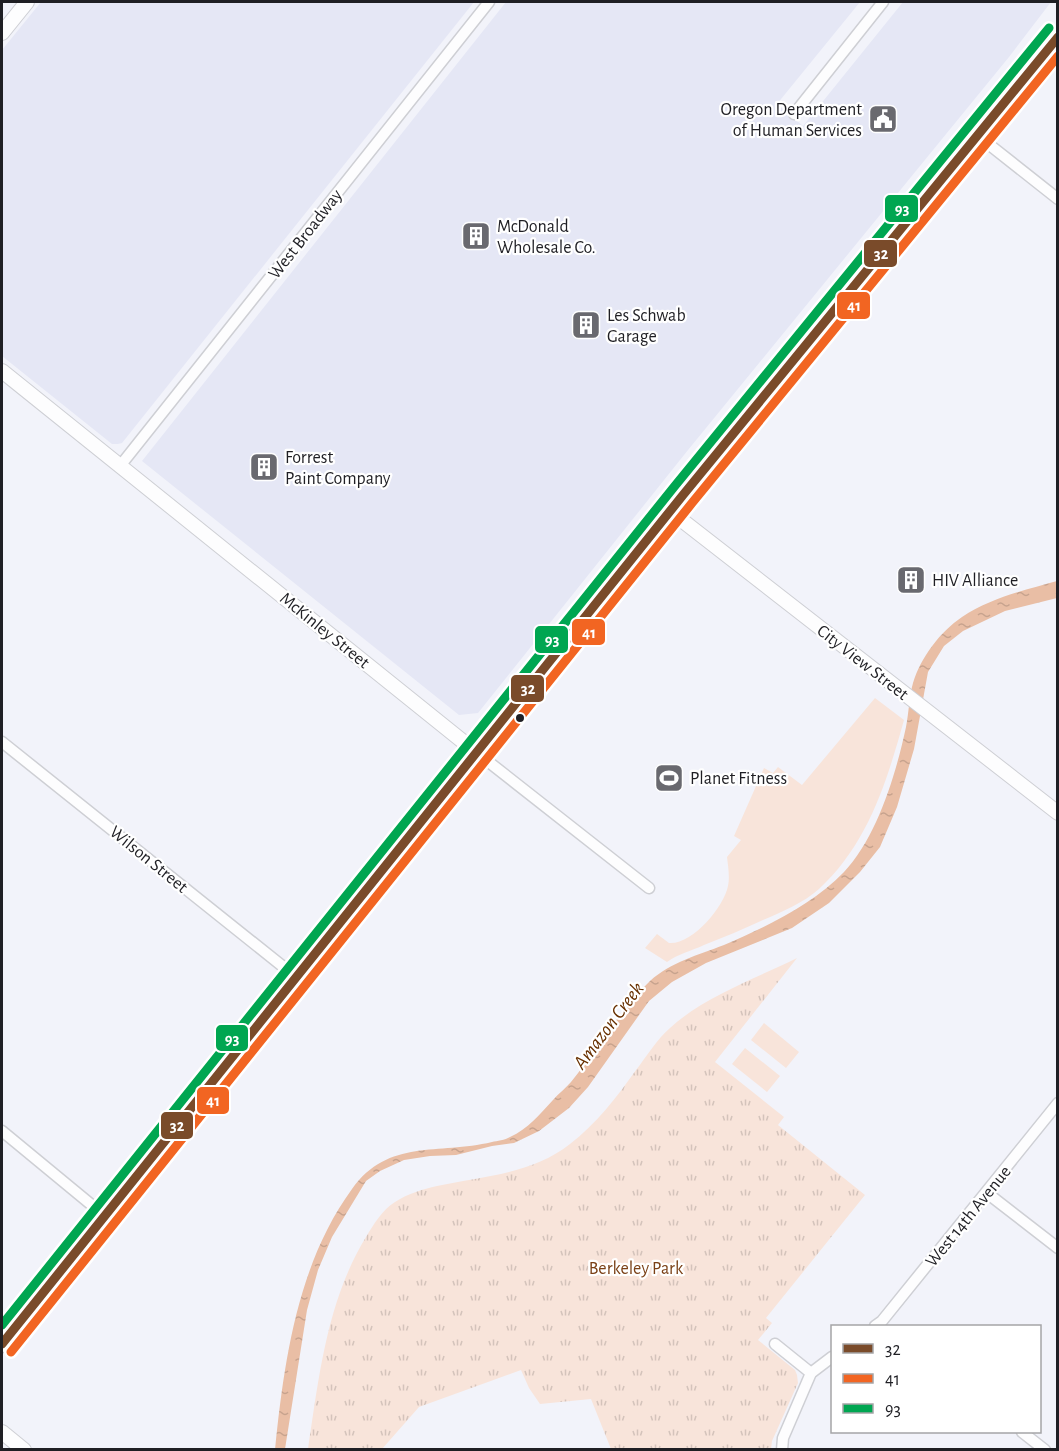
<svg xmlns="http://www.w3.org/2000/svg" width="1059" height="1451" viewBox="0 0 1059 1451" font-family="'Alegreya Sans',sans-serif">
<style>
.built{fill:#e5e7f5}
.green{fill:#f8e4da}
.park{fill:url(#park-tufts)}
.water{fill:url(#water-ripples)}
.lines{fill:none;stroke-linecap:round;stroke-linejoin:round}
.minor-casing{stroke:#cecfd4;stroke-width:13}
.tertiary-casing{stroke:#cecfd4;stroke-width:16}
.primary-casing{stroke:#cecfd4;stroke-width:19}
.minor{stroke:#fdfdfe;stroke-width:10}
.tertiary{stroke:#fdfdfe;stroke-width:14}
.primary{stroke:#fdfdfe;stroke-width:16}
.bus-1-casing{stroke:#fff;stroke-width:14}
.bus-2-casing{stroke:#fff;stroke-width:14}
.bus-3-casing{stroke:#fff;stroke-width:14}
.bus-1{stroke:#7a4b2a;stroke-width:9}
.bus-2{stroke:#f26522;stroke-width:9}
.bus-3{stroke:#00a651;stroke-width:9}
.bus-dot{fill:#1f1f24;stroke:#fff;stroke-width:2}
.labels{text-anchor:middle;stroke-width:4.5;stroke-linejoin:round;paint-order:stroke}
.poi-label{font-size:18px;fill:#1f1f24;stroke:#fff;text-anchor:start}
.street-label{font-size:18px;fill:#1f1f24;stroke:#fff}
.park-label{font-size:18px;fill:#7a4016;stroke:#fff}
.water-label{font-size:20px;font-style:italic;fill:#683000;stroke:#fff}
.line-badge{stroke:#fff;stroke-width:2}
.badge-label{font-size:16px;text-anchor:middle;font-weight:bold;fill:#fff}
</style>
<defs>
<pattern id="park-tufts" width="24" height="20" patternUnits="userSpaceOnUse" patternTransform="scale(1.5)"><rect width="24" height="20" fill="#f8e4da"/><path d="M3 7l-1-3M5 7V3M7 7l1-3M15 17l-1-3M17 17v-4M19 17l1-3" fill="none" stroke="#d4c3bb"/></pattern>
<pattern id="water-ripples" width="26" height="14" patternUnits="userSpaceOnUse" patternTransform="scale(1.5)"><rect width="26" height="14" fill="#e9bea5"/><path d="M2 4q2-2 4 0t4 0M15 11q2-2 4 0t4 0" fill="none" stroke="#c7a38e"/></pattern>
</defs>
<rect width="100%" height="100%" fill="#f2f3fa"/>
<g class="built">
<polygon points="41,2 474,2 122,443 118,444 112,444 2,356 2,50"/>
<polygon points="506,2 860,2 777,104 803,126 903,2 1051,2 1009,57 688,450 478,713 459,715 142,461"/>
</g>
<g class="green">
<path d="M 875,698 L 904,720 C 887,781 868,844 819,889 C 803,903 782,912 763,920 C 744,929 724,937 704,945 C 691,951 678,954 667,962 L 645,948 L 657,934 L 669,943 C 692,945 724,907 728,886 C 730,877 728,866 727,857 L 741,840 L 734,836 L 764,768 L 773,773 L 778,767 L 802,785 Z"/>
<polygon points="764,1023 799,1052 786,1068 751,1040"/>
<polygon points="745,1048 780,1076 767,1092 732,1064"/>
</g>
<path class="park" d="M 797,958 L 715,1062 L 784,1117 L 778,1125 L 865,1195 L 766,1318 L 772,1323 L 758,1340 L 795,1370 L 797,1375 L 798,1383 L 772,1441 L 771,1449 L 611,1449 L 591,1399 L 540,1404 L 529,1388 L 521,1370 L 419,1407 L 382,1449 L 308,1449 C 319,1376 327,1301 366,1237 C 374,1224 382,1210 395,1202 C 407,1194 423,1189 437,1186 C 483,1176 532,1174 570,1144 C 596,1124 617,1097 636,1070 C 647,1056 657,1039 670,1028 C 705,996 755,979 797,958 Z"/>
<path class="water" d="M 1057,581 L 1057,598 L 1005,611 L 963,631 L 944,646 L 928,672 L 914,749 L 897,807 L 880,847 L 860,872 L 829,903 L 792,928 L 706,963 L 672,982 L 649,1001 L 588,1087 L 569,1108 L 539,1131 L 514,1143 L 492,1146 L 456,1155 L 430,1156 L 404,1160 L 380,1171 L 366,1181 L 332,1237 L 318,1270 L 307,1310 L 285,1449 L 275,1450 C 284,1360 298,1263 352,1189 C 389,1138 438,1155 492,1142 C 497,1141 505,1140 510,1137 C 528,1129 540,1114 553,1100 C 559,1093 566,1088 571,1082 C 598,1049 619,1010 650,981 C 671,962 698,955 724,945 C 766,927 812,905 844,872 C 877,837 896,774 906,727 C 909,712 909,697 913,683 C 921,657 940,632 962,617 C 991,598 1025,590 1057,581 Z"/>
<g class="lines">
<g class="minor-casing">
<g id="minor">
<polyline points="794,114 883,2"/>
<polyline points="977,135 1058,199"/>
<polyline points="120,466 489,2"/>
<polyline points="2,742 296,977"/>
<polyline points="476,752 649,888"/>
<polyline points="2,1131 105,1216"/>
<polyline points="987,1193 1058,1248"/>
<polyline points="875,1326 882,1321 1058,1103"/>
<polyline points="775,1344 811,1373"/>
<polyline points="1022,1432 1045,1450"/>
<polyline points="782,1450 783,1438 811,1373 832,1357"/>
</g>
</g>
<g class="tertiary-casing">
<g id="tertiary">
<polyline points="2,33 27,2"/>
<polyline points="2,371 476,752"/>
<polyline points="670,511 1058,813"/>
<polyline points="2,1432 24,1450"/>
</g>
</g>
<g class="primary-casing">
<polyline id="primary" points="2,1344 683,495 1058,36"/>
</g>
<use href="#minor" class="minor"/>
<use href="#tertiary" class="tertiary"/>
<use href="#primary" class="primary"/>
<g class="bus-1-casing">
<polyline id="bus-1" points="2,1344 683,495 1058,37"/>
</g>
<g class="bus-2-casing">
<polyline id="bus-2" points="11,1352 692,503 1058,56"/>
</g>
<g class="bus-3-casing">
<polyline id="bus-3" points="2,1325 674,487 1049,28"/>
</g>
<use href="#bus-1" class="bus-1"/>
<use href="#bus-2" class="bus-2"/>
<use href="#bus-3" class="bus-3"/>
</g>
<defs>
<g id="civic-square" transform="scale(1.5)"><rect x="-9" y="-9" width="18" height="18" rx="4" fill="#69696f" stroke="#fff"/><path d="M-.6-6.5H3V-4.5H.6V-3L4-1V1h2V6H-6V1h2V-1L-.6-3ZM-1.2 2.5V6h2.4V2.5Z" fill="#fff"/></g>
<g id="building-square" transform="scale(1.5)"><rect x="-9" y="-9" width="18" height="18" rx="4" fill="#69696f" stroke="#fff"/><path d="M-4-6H4V6H1V3H-1V6H-4ZM-2.5-4.3h1.7v1.8h-1.7ZM.8-4.3h1.7v1.8H.8ZM-2.5-1h1.7V.8h-1.7ZM.8-1h1.7V.8H.8Z" fill="#fff"/></g>
<g id="stadium-square" transform="scale(1.5)"><rect x="-9" y="-9" width="18" height="18" rx="4" fill="#69696f" stroke="#fff"/><path d="M0-5a6.5 5 0 1 0 0 10a6.5 5 0 1 0 0-10ZM-3.5-1.8h7v3.6h-7Z" fill="#fff"/></g>
</defs>
<g fill-rule="evenodd">
<use href="#civic-square" x="883" y="119"/>
<use href="#building-square" x="476" y="236"/>
<use href="#building-square" x="586" y="325"/>
<use href="#building-square" x="264" y="467"/>
<use href="#building-square" x="911" y="580"/>
<use href="#stadium-square" x="669" y="778"/>
</g>
<circle class="bus-dot" cx="520" cy="718" r="5"/>
<g class="labels">
<g class="poi-label">
<text x="862" y="115" text-anchor="end">Oregon Department<tspan x="862" dy="21">of Human Services</tspan></text>
<text x="497" y="232">McDonald<tspan x="497" dy="21">Wholesale Co.</tspan></text>
<text x="607" y="321">Les Schwab<tspan x="607" dy="21">Garage</tspan></text>
<text x="285" y="463">Forrest<tspan x="285" dy="21">Paint Company</tspan></text>
<text x="932" y="586">HIV Alliance</text>
<text x="690" y="784">Planet Fitness</text>
</g>
<g class="street-label">
<text transform="translate(305 234) rotate(-52)" y="6">West Broadway</text>
<text transform="translate(325 630) rotate(39)" y="6">McKinley Street</text>
<text transform="translate(863 662) rotate(38)" y="6">City View Street</text>
<text transform="translate(149 859) rotate(39)" y="6">Wilson Street</text>
<text transform="translate(968 1216) rotate(-51)" y="6">West 14th Avenue</text>
</g>
<g class="park-label">
<text x="636" y="1274">Berkeley Park</text>
</g>
<g class="water-label">
<text transform="translate(608 1025) rotate(-53)" y="7">Amazon Creek</text>
</g>
</g>
<g class="line-badge">
<rect x="884" y="194" width="35" height="29" rx="6" fill="#00a651"/>
<rect x="863" y="239" width="35" height="29" rx="6" fill="#7a4b2a"/>
<rect x="836" y="291" width="35" height="29" rx="6" fill="#f26522"/>
<rect x="571" y="618" width="35" height="28" rx="6" fill="#f26522"/>
<rect x="534" y="625" width="35" height="29" rx="6" fill="#00a651"/>
<rect x="510" y="674" width="35" height="29" rx="6" fill="#7a4b2a"/>
<rect x="215" y="1024" width="34" height="28" rx="6" fill="#00a651"/>
<rect x="196" y="1086" width="34" height="29" rx="6" fill="#f26522"/>
<rect x="160" y="1111" width="34" height="29" rx="6" fill="#7a4b2a"/>
</g>
<g class="badge-label">
<text x="902" y="214">93</text>
<text x="881" y="259">32</text>
<text x="854" y="311">41</text>
<text x="589" y="638">41</text>
<text x="552" y="645">93</text>
<text x="528" y="694">32</text>
<text x="232" y="1044">93</text>
<text x="213" y="1106">41</text>
<text x="177" y="1131">32</text>
</g>
<rect width="1059" height="1451" fill="none" stroke="#1f1f24" stroke-width="6"/>
<rect x="831" y="1325" width="210" height="108" fill="#ffffff" stroke="#a5a5a7" stroke-width="1.5"/>
<rect x="843" y="1344" width="30" height="9" fill="#7a4b2a" stroke="#a5a5a7" stroke-width="1.5"/>
<text x="885" y="1355" font-size="18" fill="#1f1f24">32</text>
<rect x="843" y="1374" width="30" height="9" fill="#f26522" stroke="#a5a5a7" stroke-width="1.5"/>
<text x="885" y="1385" font-size="18" fill="#1f1f24">41</text>
<rect x="843" y="1404" width="30" height="9" fill="#00a651" stroke="#a5a5a7" stroke-width="1.5"/>
<text x="885" y="1415" font-size="18" fill="#1f1f24">93</text>
</svg>
